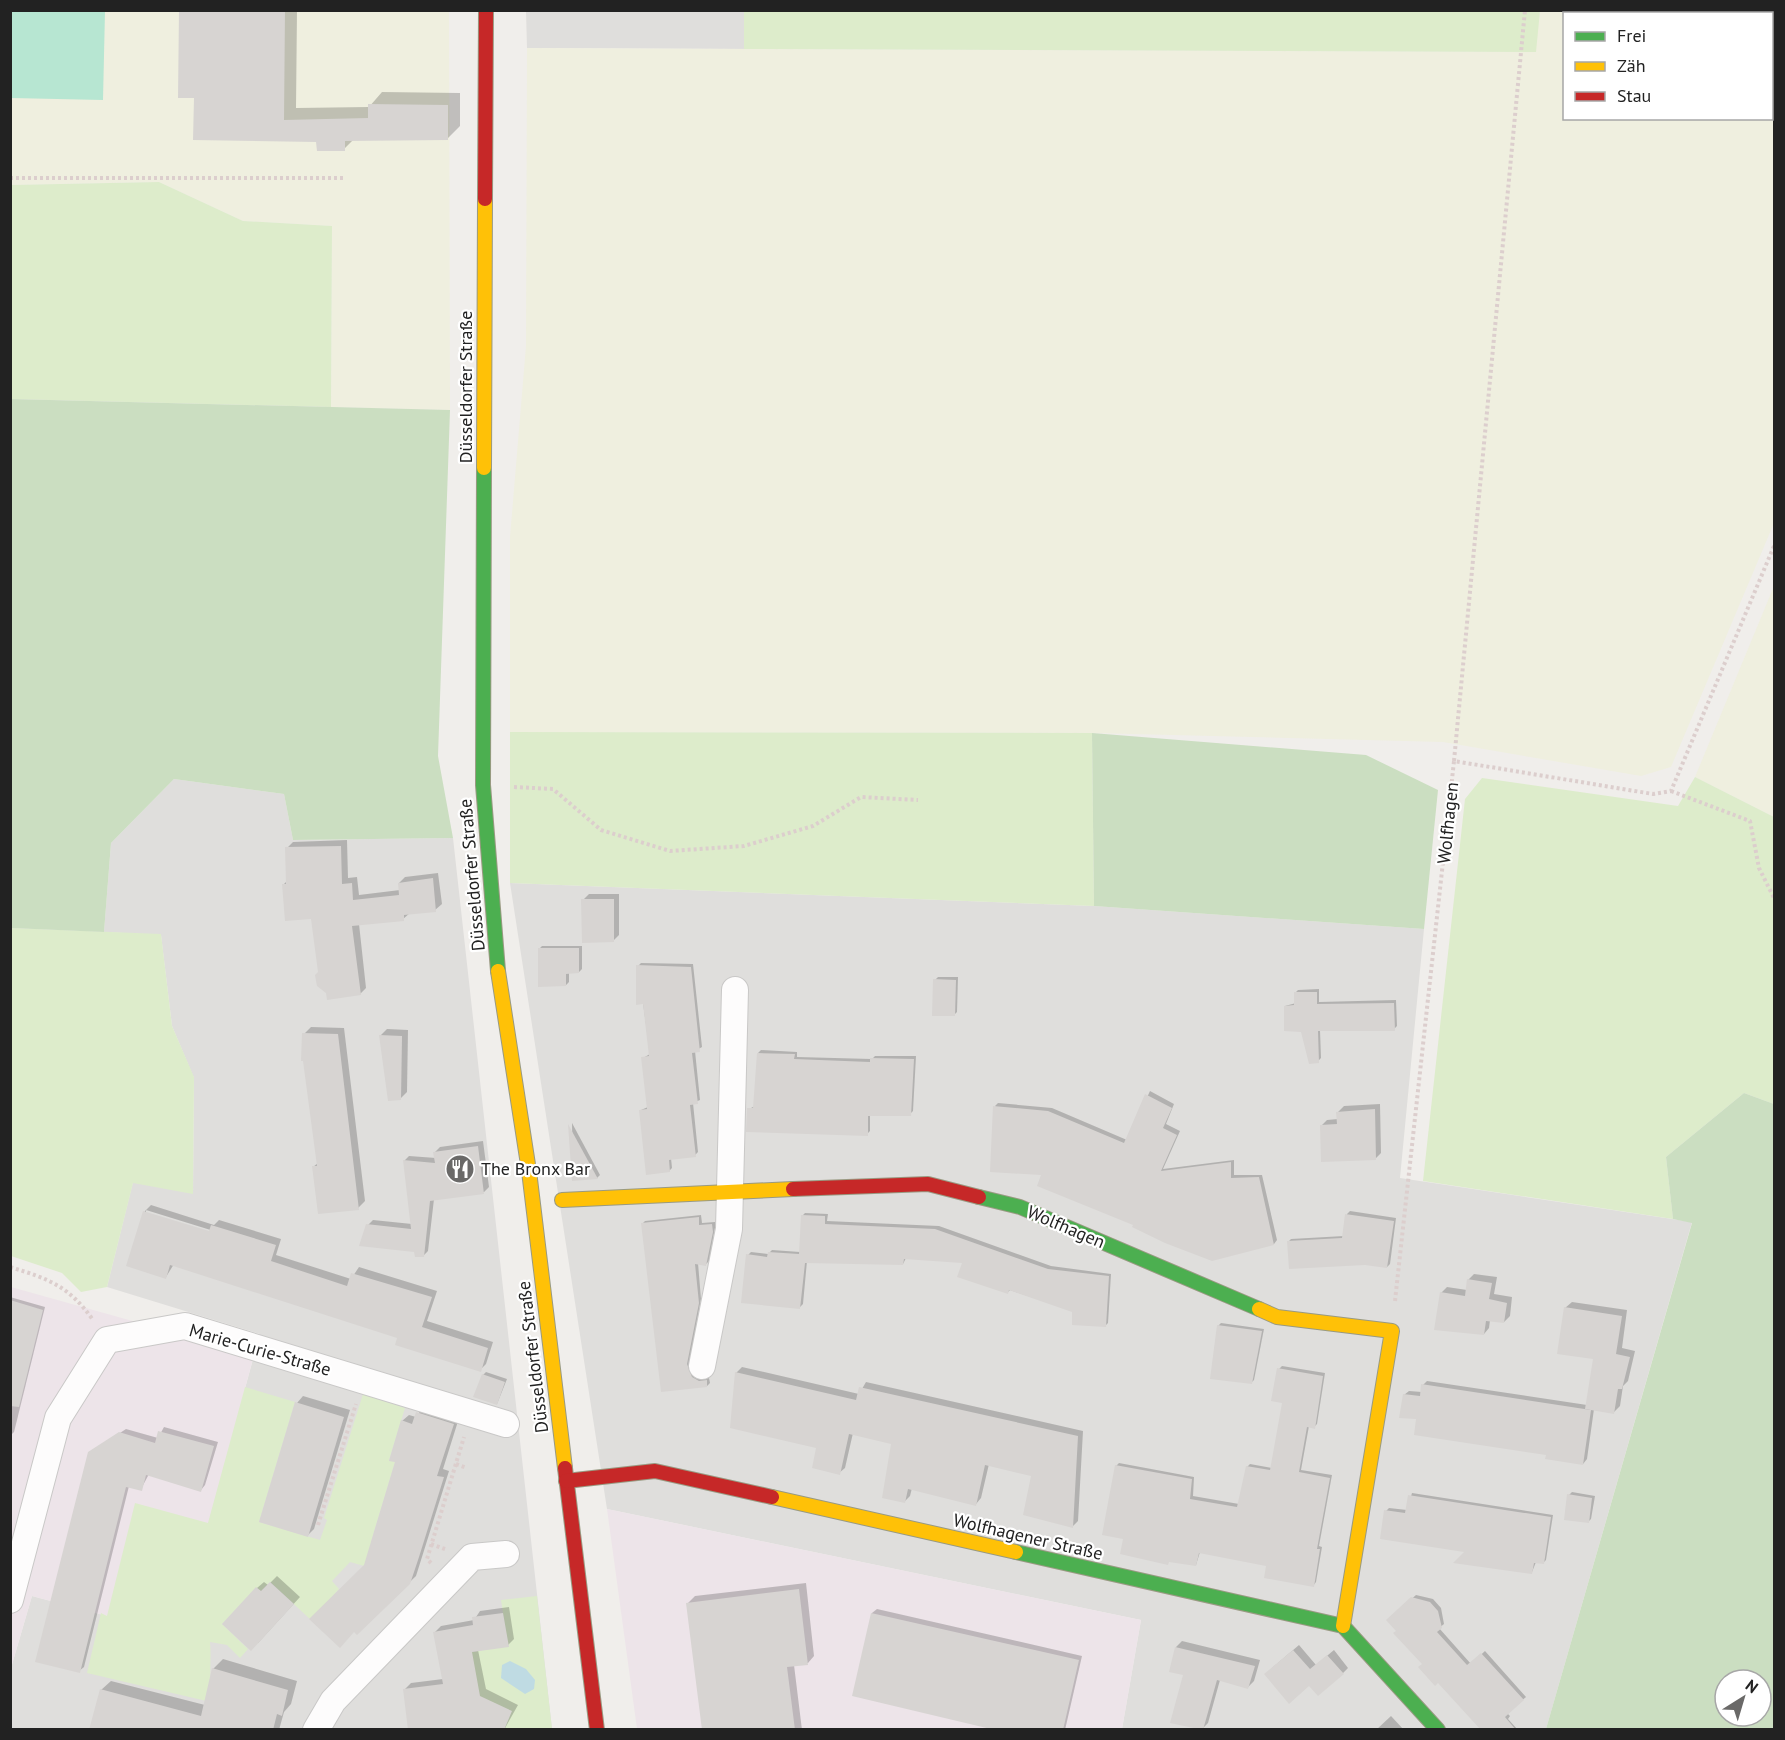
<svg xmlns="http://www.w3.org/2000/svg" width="1785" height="1740" viewBox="0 0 1785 1740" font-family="'PT Sans',sans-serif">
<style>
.residential{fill:#dfdedc}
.industrial{fill:#ede4e9}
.farmland{fill:#efefdf;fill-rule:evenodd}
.grass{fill:#ddeccb}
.forest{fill:#cbdec1;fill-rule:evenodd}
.pitch{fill:#b7e6d2}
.water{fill:#bfdbe3}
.shadow{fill:#0003;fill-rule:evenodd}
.building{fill:#d7d4d2}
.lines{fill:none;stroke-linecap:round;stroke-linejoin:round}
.street-casing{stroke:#c9c8c7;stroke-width:28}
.fast-casing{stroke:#999a82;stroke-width:16}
.slow-casing{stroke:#999a82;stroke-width:16}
.jam-casing{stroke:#999a82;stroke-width:16}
.path{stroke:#dccecd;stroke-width:4;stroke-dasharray:3 3;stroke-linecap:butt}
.street{stroke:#fdfcfc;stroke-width:26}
.fast{stroke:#4caf50;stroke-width:14}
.slow{stroke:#ffc107;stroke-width:14}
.jam{stroke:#c62828;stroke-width:14}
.labels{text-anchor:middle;stroke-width:4.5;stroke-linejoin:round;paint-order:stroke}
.street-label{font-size:18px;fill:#222;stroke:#fff}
.poi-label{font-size:18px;fill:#222;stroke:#fff;text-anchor:start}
</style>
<rect width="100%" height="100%" fill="#f0eeeb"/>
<g class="residential">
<polygon points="526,11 744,11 744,49 527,48"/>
<polygon points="174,779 284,794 293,840 453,838 552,1729 11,1730 11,1668 32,1596 107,1616 135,1503 208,1523 260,1334 107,1287 133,1182 193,1193 194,1078 172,1026 161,935 104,932 111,843"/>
<polygon points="510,883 1094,906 1424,929 1400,1178 1692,1222 1546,1729 1122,1729 1141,1620 607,1509"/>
</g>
<g class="industrial">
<polygon points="11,1287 254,1355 208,1524 107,1616 32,1596 11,1668"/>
<polygon points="607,1509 1141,1620 1122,1729 637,1729"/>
</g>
<g class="farmland">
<polygon points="10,11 449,11 450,410 331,407 332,226 243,221 159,182 11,185"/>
<path d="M 1540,11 L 1774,11 L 1774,523 L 1671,767 L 1641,776 L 1443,742 L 1092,733 L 510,732 L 510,537 L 526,346 L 527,48 L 1535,52 ZM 1564,14 L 1772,14 L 1772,118 L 1564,118 Z"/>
<polygon points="1774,586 1774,817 1695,777"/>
</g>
<g class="grass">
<polygon points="744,11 1540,10 1540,11 1536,52 744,49"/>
<polygon points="159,182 243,221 332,226 331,407 11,399 11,185"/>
<polygon points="510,732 1092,733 1094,906 510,883"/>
<polygon points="1695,777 1774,817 1774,1104 1744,1093 1666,1157 1673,1219 1423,1181 1465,799 1482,778 1678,806"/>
<polygon points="11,928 161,934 172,1026 194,1077 193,1194 133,1183 107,1287 81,1292 62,1273 11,1256"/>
<path d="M 245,1387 L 295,1402 L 259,1522 L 320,1540 L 327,1520 L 324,1518 L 363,1394 L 405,1408 L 389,1460 L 395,1462 L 371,1542 L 407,1578 L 350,1562 L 332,1581 L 339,1589 L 311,1620 L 270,1582 L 261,1591 L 256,1588 L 222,1624 L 248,1649 L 240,1658 L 227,1645 L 210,1642 C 212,1664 207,1683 215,1703 L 87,1673 L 101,1613 L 107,1616 L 135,1503 L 208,1523 Z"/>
<polygon points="537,1596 552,1729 472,1729 472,1652 508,1646 501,1600"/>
</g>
<g class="forest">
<polygon points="11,399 450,410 438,756 453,838 293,840 284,794 174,779 111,843 104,932 11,928"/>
<polygon points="1092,733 1366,755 1438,790 1424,929 1094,906"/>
<path d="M 1744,1093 L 1774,1104 L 1774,1729 L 1546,1729 L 1692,1223 L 1673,1219 L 1666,1157 ZM 1725,1680 L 1761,1680 L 1761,1716 L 1725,1716 Z"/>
</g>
<polygon class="pitch" points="11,10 105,11 103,100 11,98"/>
<polygon class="water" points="510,1661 526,1669 535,1680 534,1689 525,1694 501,1678 502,1665"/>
<g class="shadow">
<polygon points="180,10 297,10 296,108 369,107 382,92 460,93 460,126 447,139 354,139 344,149 195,97"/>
<polygon points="347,840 348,878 357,877 359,895 400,890 399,883 405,877 438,873 442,904 435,910 410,913 403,919 359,924 366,988 360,994 319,972 312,917 283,885 287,881 287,848 293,842"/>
<polygon points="589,894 619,894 619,935 613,941 583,900"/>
<polygon points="542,946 582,946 582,969 579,972 569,972 569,982 566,985 539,949"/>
<polygon points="641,963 693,964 702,1047 695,1051 700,1100 693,1103 698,1152 695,1155 671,1158 672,1168 669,1171 641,1110 648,1107 643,1058 650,1054 638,966"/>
<polygon points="938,977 958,977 957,1012 954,1015 935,980"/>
<polygon points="1319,989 1319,1002 1396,1000 1397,1026 1394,1029 1320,1030 1321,1058 1318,1061 1302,1030 1285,1006 1296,1003 1295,993 1298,990"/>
<polygon points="311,1027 344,1028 365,1201 358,1208 313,1167 318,1163 304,1034"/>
<polygon points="387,1029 408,1030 407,1092 400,1099 380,1036"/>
<polygon points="761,1050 797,1052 797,1057 872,1059 875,1056 916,1056 913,1111 910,1114 870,1114 870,1131 867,1134 749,1109 755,1106 758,1053"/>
<polygon points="1150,1091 1174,1104 1166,1124 1180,1131 1163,1169 1234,1160 1234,1175 1262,1175 1277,1240 1274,1244 1135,1224 1043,1174 995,1106 998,1103 1052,1108 1127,1140"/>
<polygon points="1380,1104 1381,1153 1375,1159 1321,1126 1327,1120 1338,1119 1338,1112 1344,1106"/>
<polygon points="572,1123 600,1175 597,1178 573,1179"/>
<polygon points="483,1141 489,1187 484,1192 434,1199 428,1251 423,1256 368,1225 373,1220 412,1224 404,1161 409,1156 436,1158 435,1152 440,1147"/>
<path d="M 151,1205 L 214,1225 L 219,1220 L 281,1239 L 276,1255 L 351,1279 L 359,1267 L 437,1291 L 427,1321 L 493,1342 L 486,1364 L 480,1370 L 399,1337 L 174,1264 L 166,1277 L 128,1265 L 145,1211 ZM 146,1210 L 217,1232 L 216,1235 L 146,1213 Z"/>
<polygon points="1350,1211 1396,1218 1390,1264 1387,1267 1288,1242 1291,1239 1344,1236 1347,1214"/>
<polygon points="805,1213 828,1214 827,1221 939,1226 1051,1266 1111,1274 1108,1323 1105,1326 1074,1311 1010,1290 1007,1293 964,1261 906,1258 903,1264 807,1261 803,1304 800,1307 748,1255 751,1252 768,1254 772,1250 800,1252 802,1216"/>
<polygon points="701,1215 702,1223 715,1222 715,1228 709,1261 706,1264 698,1263 701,1299 690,1360 694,1374 709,1378 710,1383 707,1386 662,1390 642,1224 645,1221"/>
<polygon points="1474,1274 1497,1277 1494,1294 1512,1297 1510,1316 1504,1322 1490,1320 1489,1328 1484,1334 1441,1293 1447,1287 1467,1290 1468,1280"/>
<polygon points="10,1297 45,1307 14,1432 11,1435"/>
<polygon points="1572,1302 1627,1310 1622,1348 1635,1351 1628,1381 1623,1386 1620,1406 1614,1412 1594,1409 1587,1459 1583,1464 1418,1418 1404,1395 1409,1391 1422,1392 1423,1385 1427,1381 1587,1405 1594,1358 1565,1308"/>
<polygon points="1221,1323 1264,1329 1254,1380 1251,1383 1218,1326"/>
<polygon points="1282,1366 1325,1373 1317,1424 1314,1427 1309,1426 1301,1470 1332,1475 1319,1546 1322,1547 1316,1582 1313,1586 1268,1564 1200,1552 1196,1565 1125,1538 1116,1466 1119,1463 1194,1477 1193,1496 1239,1504 1247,1467 1250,1464 1272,1468 1284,1402 1279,1369"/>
<polygon points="742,1367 859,1394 866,1382 1083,1431 1078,1521 1073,1526 1033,1475 989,1464 981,1498 976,1504 912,1488 910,1496 904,1502 893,1442 853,1433 845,1468 839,1473 818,1447 736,1373"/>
<polygon points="486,1372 507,1379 497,1404 483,1375"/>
<polygon points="303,1396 350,1410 314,1529 307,1536 297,1403"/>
<polygon points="423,1407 459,1418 443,1469 449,1471 416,1576 357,1633 365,1566 397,1461 402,1421 409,1415 416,1417"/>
<polygon points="164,1427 218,1442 205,1485 201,1490 149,1474 141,1489 129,1486 84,1667 79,1671 91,1452 126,1429 158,1438"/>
<polygon points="1572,1492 1595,1496 1591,1519 1588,1522 1569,1495"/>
<polygon points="1412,1493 1553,1515 1546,1560 1543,1563 1536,1562 1532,1572 1467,1551 1386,1511 1389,1508 1407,1510"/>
<polygon points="277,1576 300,1597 258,1643 257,1588 264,1582 268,1585"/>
<polygon points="806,1583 814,1656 808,1663 794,1665 802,1730 703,1730 688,1603 695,1596"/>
<polygon points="1416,1595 1433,1599 1441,1608 1444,1624 1439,1628 1471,1664 1485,1651 1526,1697 1507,1713 1510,1716 1508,1719 1518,1730 1483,1730 1388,1620"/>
<polygon points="509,1607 514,1639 508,1645 478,1650 486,1689 518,1705 504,1730 405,1689 411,1683 443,1679 435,1632 441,1626 474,1620 480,1611"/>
<polygon points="877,1609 1082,1656 1065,1730 1002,1730 854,1695 872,1613"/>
<polygon points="1182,1641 1260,1660 1254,1681 1248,1687 1220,1680 1208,1723 1202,1729 1176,1647"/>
<polygon points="1299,1645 1316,1665 1334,1650 1348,1668 1343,1673 1272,1668"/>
<polygon points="223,1659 297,1681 291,1704 284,1712 279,1730 91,1730 101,1690 111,1681 205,1705 213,1669"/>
<polygon points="1391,1716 1404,1730 1376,1730"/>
</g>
<g class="building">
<polygon points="179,10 285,10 284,120 368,118 368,104 448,105 448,140 345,141 345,151 317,151 316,142 193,140 194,98 178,98"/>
<polygon points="341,846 342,884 352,883 353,900 399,895 398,883 433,878 436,912 404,915 404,921 352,926 361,995 327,1000 326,993 317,986 315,975 318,972 311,919 285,921 282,884 286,884 285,847"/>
<polygon points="581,899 614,899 614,942 582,943"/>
<polygon points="538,948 579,948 579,973 566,974 566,986 538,987"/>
<polygon points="636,965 691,967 700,1052 692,1053 698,1104 690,1105 696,1157 669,1160 670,1172 646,1175 639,1110 647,1109 641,1057 649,1056 643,1004 636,1005"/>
<polygon points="933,979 956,980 955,1016 932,1016"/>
<polygon points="1294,992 1317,992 1317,1004 1394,1003 1395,1031 1318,1031 1319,1063 1309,1064 1301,1032 1284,1031 1284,1006 1294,1005"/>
<polygon points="302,1033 338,1034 359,1210 318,1214 312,1166 317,1166 303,1061 301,1061"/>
<polygon points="379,1035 402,1036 401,1100 388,1101"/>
<polygon points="757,1053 795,1054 794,1059 870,1062 870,1058 914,1059 911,1116 868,1116 868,1136 746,1132 747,1108 753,1108"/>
<polygon points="1145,1094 1172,1108 1163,1128 1177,1135 1161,1171 1231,1162 1231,1178 1259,1177 1274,1245 1212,1261 1165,1243 1132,1227 1133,1225 1037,1186 1041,1175 990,1172 993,1106 1048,1111 1124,1143"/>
<polygon points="1375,1109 1376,1160 1321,1162 1320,1125 1337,1124 1336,1112"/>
<polygon points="568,1124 598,1179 572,1181"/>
<polygon points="478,1146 484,1194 430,1201 424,1257 415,1257 414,1252 359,1246 366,1224 411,1229 403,1160 435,1163 433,1152"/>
<polygon points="143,1211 209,1231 211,1225 276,1245 271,1261 347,1286 351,1273 432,1297 422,1327 488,1348 481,1372 395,1345 397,1338 170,1265 166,1279 126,1266"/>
<polygon points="1345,1214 1394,1221 1387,1268 1365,1265 1289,1269 1287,1241 1342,1238"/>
<polygon points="801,1215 825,1216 825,1224 935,1229 1048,1269 1109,1276 1106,1327 1072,1325 1072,1312 1009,1290 1008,1294 957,1277 962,1263 904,1259 903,1265 805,1263 800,1309 741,1303 746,1254 767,1257 768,1252 799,1254"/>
<polygon points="699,1217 699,1225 712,1224 713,1232 706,1266 695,1264 699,1303 687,1364 692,1377 699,1381 707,1380 707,1387 661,1392 641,1223"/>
<polygon points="1467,1279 1492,1283 1489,1299 1507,1303 1504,1323 1486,1321 1484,1335 1434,1330 1440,1292 1465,1296"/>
<polygon points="10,1300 43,1310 19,1407 10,1406"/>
<polygon points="1564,1307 1622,1316 1616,1354 1630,1357 1622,1389 1618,1389 1614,1414 1585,1409 1593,1359 1557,1354"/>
<polygon points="1217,1325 1262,1331 1252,1384 1210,1379"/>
<polygon points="1277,1368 1323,1376 1315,1429 1307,1427 1299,1472 1330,1478 1317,1549 1320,1549 1314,1587 1264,1578 1266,1566 1199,1553 1196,1566 1169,1562 1168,1565 1120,1554 1123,1539 1102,1535 1115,1465 1192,1479 1190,1499 1237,1507 1246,1466 1270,1470 1282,1403 1271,1401"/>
<polygon points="735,1372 856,1400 859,1387 1078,1436 1073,1528 1023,1515 1031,1476 985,1465 976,1506 908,1489 905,1503 882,1498 891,1444 849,1434 840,1475 812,1468 816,1448 730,1428"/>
<polygon points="482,1374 505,1382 497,1405 473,1397"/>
<polygon points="1421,1384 1591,1410 1583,1465 1545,1459 1546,1455 1414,1435 1416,1419 1399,1418 1403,1394 1420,1396"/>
<polygon points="295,1402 344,1417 308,1537 259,1522"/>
<polygon points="416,1412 454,1424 437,1476 444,1477 419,1557 410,1584 357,1635 354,1632 340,1648 309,1619 364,1565 395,1462 389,1461 401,1420 412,1424"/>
<polygon points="158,1431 214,1446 201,1492 146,1475 142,1491 126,1487 80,1673 35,1662 88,1452 119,1432 155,1443"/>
<polygon points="1567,1494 1592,1498 1589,1523 1564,1520"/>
<polygon points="1408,1495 1551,1517 1544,1564 1534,1563 1532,1574 1453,1563 1464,1552 1380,1539 1384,1510 1405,1513"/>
<polygon points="270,1582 294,1604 251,1651 222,1624 256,1587 261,1591"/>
<polygon points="799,1589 808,1665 787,1667 795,1730 702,1730 686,1603"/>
<polygon points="1411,1597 1430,1602 1438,1611 1442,1628 1437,1632 1467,1665 1481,1653 1524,1700 1505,1717 1516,1730 1481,1730 1438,1683 1435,1686 1418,1667 1422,1664 1393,1633 1396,1631 1386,1620"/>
<polygon points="503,1613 509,1647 472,1652 480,1696 512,1711 504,1730 408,1730 403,1689 443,1684 433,1632 473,1625 472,1617"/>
<polygon points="871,1613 1079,1660 1063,1730 995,1730 852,1696"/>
<polygon points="1175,1647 1255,1666 1248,1689 1217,1680 1203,1730 1170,1723 1183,1675 1169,1672"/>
<polygon points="1293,1650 1310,1669 1327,1655 1344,1674 1318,1696 1309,1686 1289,1704 1264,1674"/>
<polygon points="212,1668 288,1690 282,1716 277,1714 273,1730 89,1730 100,1689 201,1716"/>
</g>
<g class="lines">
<g class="street-casing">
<g id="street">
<polyline points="702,1366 729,1229 735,990"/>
<polyline points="10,1600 58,1418 107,1340 185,1326 506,1424"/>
<polyline points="316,1730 333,1701 472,1557 506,1554"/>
</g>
</g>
<g class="fast-casing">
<g id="fast">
<polyline points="484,468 483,785 498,971"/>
<polyline points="979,1197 1020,1207 1259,1309"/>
<polyline points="1016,1552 1343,1626 1438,1730"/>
</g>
</g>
<g class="slow-casing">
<g id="slow">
<polyline points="484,468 485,199"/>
<polyline points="498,971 529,1171 565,1468"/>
<polyline points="562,1200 793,1189"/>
<polyline points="1259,1309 1277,1317 1392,1331 1343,1626"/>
<polyline points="772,1497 1016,1552"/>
</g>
</g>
<g class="jam-casing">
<g id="jam">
<polyline points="485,199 486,10"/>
<polyline points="793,1189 928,1184 979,1197"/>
<polyline points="565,1468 597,1730"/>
<polyline points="566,1481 655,1471 772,1497"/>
</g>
</g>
<g class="path">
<polyline points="10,178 345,178"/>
<polyline points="1454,761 1525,10"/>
<polyline points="514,787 553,789 601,830 670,851 744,846 813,826 861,797 918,800"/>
<polyline points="1671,791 1750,821 1759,868 1774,898"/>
<path d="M 10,1267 C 49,1279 69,1286 93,1320"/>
<polyline points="1395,1301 1454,761 1653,794 1671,791 1774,546"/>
<polyline points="456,1464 467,1468"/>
<polyline points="318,1525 356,1404"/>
<polyline points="431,1544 445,1549"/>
<polyline points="431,1563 427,1559 464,1437"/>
</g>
<use href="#street" class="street"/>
<use href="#fast" class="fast"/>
<use href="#slow" class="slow"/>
<use href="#jam" class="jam"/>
</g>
<defs>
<g id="restaurant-disc" transform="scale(1.5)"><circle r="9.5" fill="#6a6968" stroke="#fff"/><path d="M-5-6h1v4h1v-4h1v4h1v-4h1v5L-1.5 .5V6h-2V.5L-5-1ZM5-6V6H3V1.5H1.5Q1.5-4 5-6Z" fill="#fff"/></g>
</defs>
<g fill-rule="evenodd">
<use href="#restaurant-disc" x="460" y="1169"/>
</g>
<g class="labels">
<g class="street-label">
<text transform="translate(466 387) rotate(-90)" y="6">Düsseldorfer Straße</text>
<text transform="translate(1448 823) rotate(-84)" y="6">Wolfhagen</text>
<text transform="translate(472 875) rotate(-95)" y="6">Düsseldorfer Straße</text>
<text transform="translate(1066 1227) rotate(23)" y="6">Wolfhagen</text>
<text transform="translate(260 1350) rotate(16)" y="6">Marie-Curie-Straße</text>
<text transform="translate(533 1357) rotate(-97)" y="6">Düsseldorfer Straße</text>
<text transform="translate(1028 1537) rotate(13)" y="6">Wolfhagener Straße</text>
</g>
<g class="poi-label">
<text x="481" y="1175">The Bronx Bar</text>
</g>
</g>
<rect width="1785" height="1740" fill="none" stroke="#222222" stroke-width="24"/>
<rect x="1563" y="12" width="210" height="108" fill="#ffffff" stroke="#a7a7a7" stroke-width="1.5"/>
<rect x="1575" y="32" width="30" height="9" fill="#4caf50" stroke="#a7a7a7" stroke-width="1.5"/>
<text x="1617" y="42" font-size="18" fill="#222222">Frei</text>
<rect x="1575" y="62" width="30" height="9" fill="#ffc107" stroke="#a7a7a7" stroke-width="1.5"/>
<text x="1617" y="72" font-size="18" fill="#222222">Zäh</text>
<rect x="1575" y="92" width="30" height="9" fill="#c62828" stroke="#a7a7a7" stroke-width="1.5"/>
<text x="1617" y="102" font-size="18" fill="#222222">Stau</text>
<g transform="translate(1743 1698) rotate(37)"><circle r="28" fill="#ffffff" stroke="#a7a7a7" stroke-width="1.5"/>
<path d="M0-4.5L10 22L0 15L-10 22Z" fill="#6a6968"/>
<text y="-9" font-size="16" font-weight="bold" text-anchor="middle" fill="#222222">N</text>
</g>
</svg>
